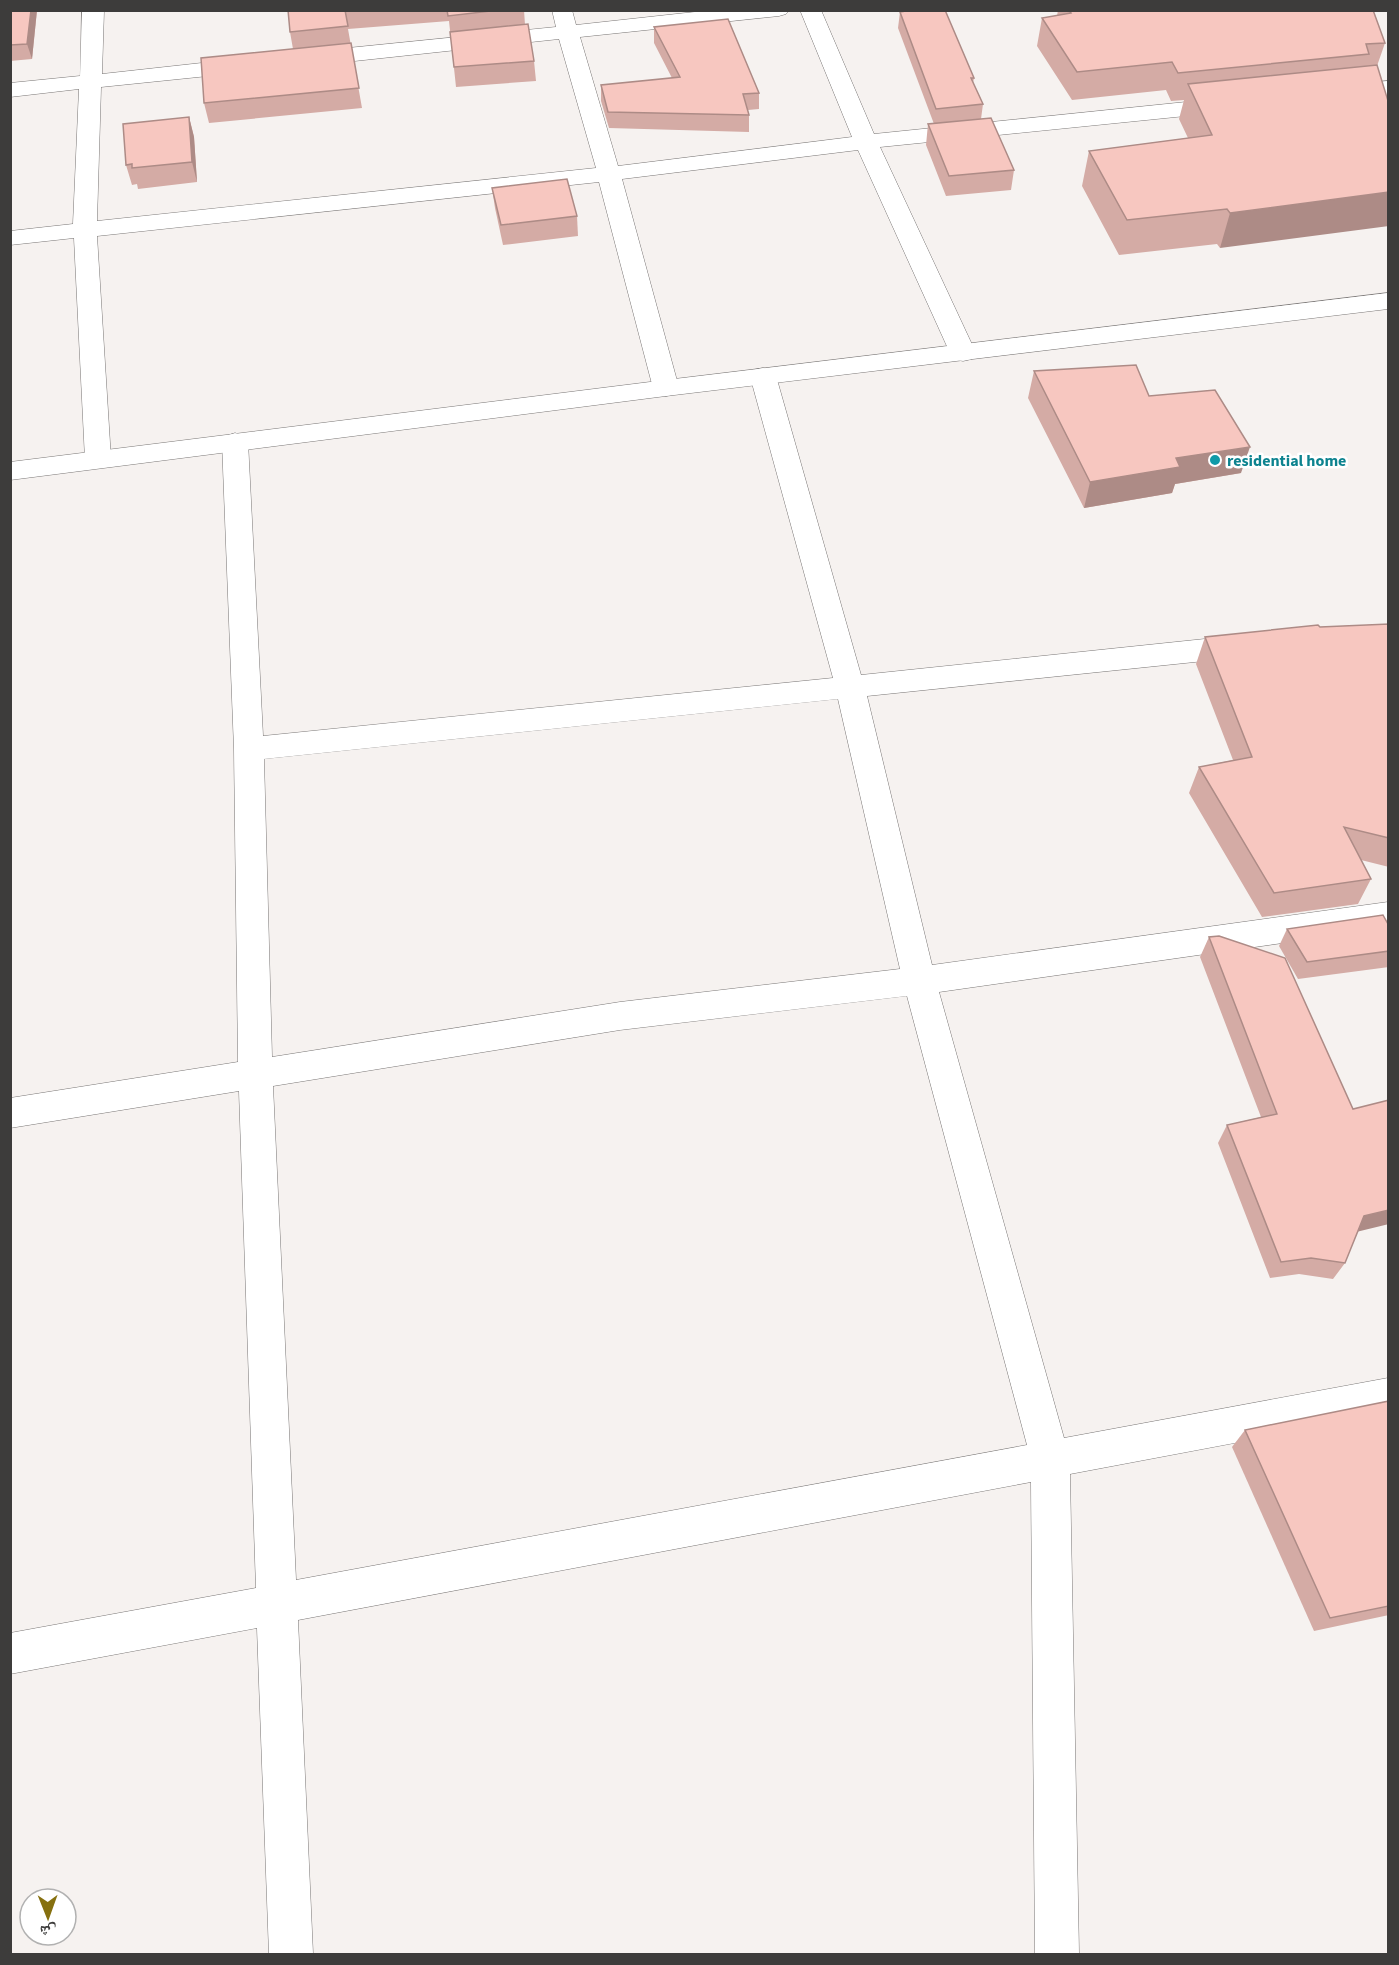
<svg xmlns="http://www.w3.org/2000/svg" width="1399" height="1965" viewBox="0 0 1399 1965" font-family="'Source Sans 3','Noto Naskh Arabic',sans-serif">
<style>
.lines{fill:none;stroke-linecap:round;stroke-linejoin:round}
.street-casing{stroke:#797675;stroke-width:1}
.secondary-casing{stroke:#797675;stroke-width:1}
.street{fill:#fff;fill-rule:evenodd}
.secondary{fill:#fff;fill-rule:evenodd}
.wall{fill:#d4aba5}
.shaded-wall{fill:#ad8b86}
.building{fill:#f7c7c0;stroke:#ad8b86;stroke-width:1.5}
.culture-dot{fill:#0f9aa8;stroke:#fff;stroke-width:2}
.labels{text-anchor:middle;stroke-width:5;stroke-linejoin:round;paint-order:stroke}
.culture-label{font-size:16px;font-weight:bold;fill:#0d838f;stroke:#fff;text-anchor:start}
</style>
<rect width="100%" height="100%" fill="#f6f2f0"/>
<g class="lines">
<g class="street-casing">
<g id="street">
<polygon points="82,10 104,10 102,74 247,58 255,60 258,65 255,70 247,72 101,87 97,221 596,168 559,39 308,66 300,64 297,59 300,54 308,52 556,27 552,10 572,10 576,25 713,10 789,10 786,14 779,16 580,37 618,166 852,137 800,10 821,10 874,134 1225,98 1233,100 1236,105 1233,110 1225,112 880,147 976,353 972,359 963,361 954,359 950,353 858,150 622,179 679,388 675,394 666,396 657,394 653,388 599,182 97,236 111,459 107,465 98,468 89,465 85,459 74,238 10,245 10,231 73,224 79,89 10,97 10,83 80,76"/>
<polygon points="1388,81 1388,95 1339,100 1331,98 1328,93 1331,88 1339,86"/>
<path d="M 763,368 L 772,370 L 776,376 L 861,675 L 1243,635 L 1253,638 L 1257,646 L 1253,654 L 1243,657 L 867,696 L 932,965 L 1388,902 L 1388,928 L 939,992 L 1064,1438 L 1388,1378 L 1388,1414 L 1070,1474 L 1079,1954 L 1035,1954 L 1031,1482 L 298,1620 L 313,1954 L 269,1954 L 257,1628 L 10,1674 L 10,1633 L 256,1588 L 239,1091 L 10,1128 L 10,1098 L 238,1062 L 234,749 L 222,442 L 226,436 L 235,433 L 244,436 L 248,442 L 263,736 L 833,678 L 750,376 L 754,370 ZM 838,699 L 900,969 L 620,1002 L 272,1057 L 264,759 ZM 907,996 L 1027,1445 L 296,1580 L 273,1086 L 620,1030 Z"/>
</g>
</g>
<g class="secondary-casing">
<polygon id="secondary" points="1388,293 1388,309 666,396 10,480 10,462 666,380"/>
</g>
<use href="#street" class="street"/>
<use href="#secondary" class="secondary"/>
</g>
<g class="wall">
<polygon points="10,10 37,10 32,59 10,61"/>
<polygon points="288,10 524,10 525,25 534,61 536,81 456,87 449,21 348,29 362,108 209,123 204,103 293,49 290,32"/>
<polygon points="1058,10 1373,10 1385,43 1377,66 1220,248 1217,244 1119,255 1082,186 1089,151 1188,138 1179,119 1184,100 1171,101 1166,90 1072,100 1037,46 1042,18 1057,16"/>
<polygon points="900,12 974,78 973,83 983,104 981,119 1014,170 1011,190 946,196 926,145 928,124 934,124 898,28"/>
<polygon points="654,27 759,93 759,109 748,110 749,115 749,132 609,128 601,101 601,85 672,78 654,43"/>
<polygon points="189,117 194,137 197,182 138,189 137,184 132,185 126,165"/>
<polygon points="492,188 577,216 578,236 503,245 495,208"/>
<polygon points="1034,371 1149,396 1241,473 1175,484 1172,493 1084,508 1028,398"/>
<polygon points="1389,624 1389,867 1361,860 1371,879 1358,904 1262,917 1189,793 1199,767 1233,760 1196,664 1205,637 1320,627"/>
<polygon points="1389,926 1389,967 1298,979 1279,946 1287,929"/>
<polygon points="1209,937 1358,1231 1345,1263 1333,1279 1299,1274 1270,1278 1218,1143 1227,1125 1261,1117 1200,957"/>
<polygon points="1389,1401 1389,1615 1314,1631 1232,1447 1245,1430"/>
</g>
<g class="shaded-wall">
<polygon points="31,10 37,10 32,59 27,44"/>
<polygon points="189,117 194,137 197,182 192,162"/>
<polygon points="1389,192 1389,226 1220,248 1230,213"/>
<polygon points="1250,447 1241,473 1175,484 1172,493 1084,508 1090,482 1176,458"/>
<polygon points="1389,1210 1389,1224 1352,1233 1364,1216"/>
</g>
<g class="building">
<polygon points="10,10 31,10 27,44 10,45"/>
<polygon points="288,10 345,10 348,26 290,32"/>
<polygon points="447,10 499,10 448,16"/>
<polygon points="912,10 945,10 974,78 971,78 983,104 936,109 900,12"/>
<polygon points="1069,10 1373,10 1385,43 1366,44 1369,54 1178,73 1172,62 1077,72 1042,18 1071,13"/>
<polygon points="728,19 759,93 743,94 749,115 608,112 601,85 680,77 654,27"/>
<polygon points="528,24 534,61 454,67 450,32"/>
<polygon points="351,43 359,88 204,103 201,58"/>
<polygon points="1377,65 1389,104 1389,192 1230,213 1227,209 1127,220 1089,151 1212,135 1188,84"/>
<polygon points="189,117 192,162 132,168 132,164 126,165 123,124"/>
<polygon points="991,118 1014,170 949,176 928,124"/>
<polygon points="567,179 577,216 501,225 492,188"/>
<polygon points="1136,365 1149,396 1215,390 1250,447 1176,458 1180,467 1090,482 1034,371"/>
<polygon points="1389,624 1389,838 1344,827 1371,879 1274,893 1199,767 1252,757 1205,637 1318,625 1320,627"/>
<polygon points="1383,915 1389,926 1389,951 1307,962 1287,929"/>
<polygon points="1219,936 1285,958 1353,1109 1389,1100 1389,1210 1364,1216 1345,1263 1311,1258 1281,1262 1227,1125 1277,1114 1209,937"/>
<polygon points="1389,1401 1389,1606 1330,1618 1245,1430"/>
</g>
<circle class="culture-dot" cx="1215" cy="460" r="6"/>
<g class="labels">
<g class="culture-label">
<text x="1227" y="466">residential home</text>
</g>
</g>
<rect width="1399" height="1965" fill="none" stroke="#3d3c3b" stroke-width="24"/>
<g transform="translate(48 1917) rotate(179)"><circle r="28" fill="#ffffff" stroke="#b1b1b1" stroke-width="1.5"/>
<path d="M0-4.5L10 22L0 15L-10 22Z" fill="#86700f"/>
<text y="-9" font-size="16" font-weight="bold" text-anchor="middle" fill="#3d3c3b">ش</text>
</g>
</svg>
